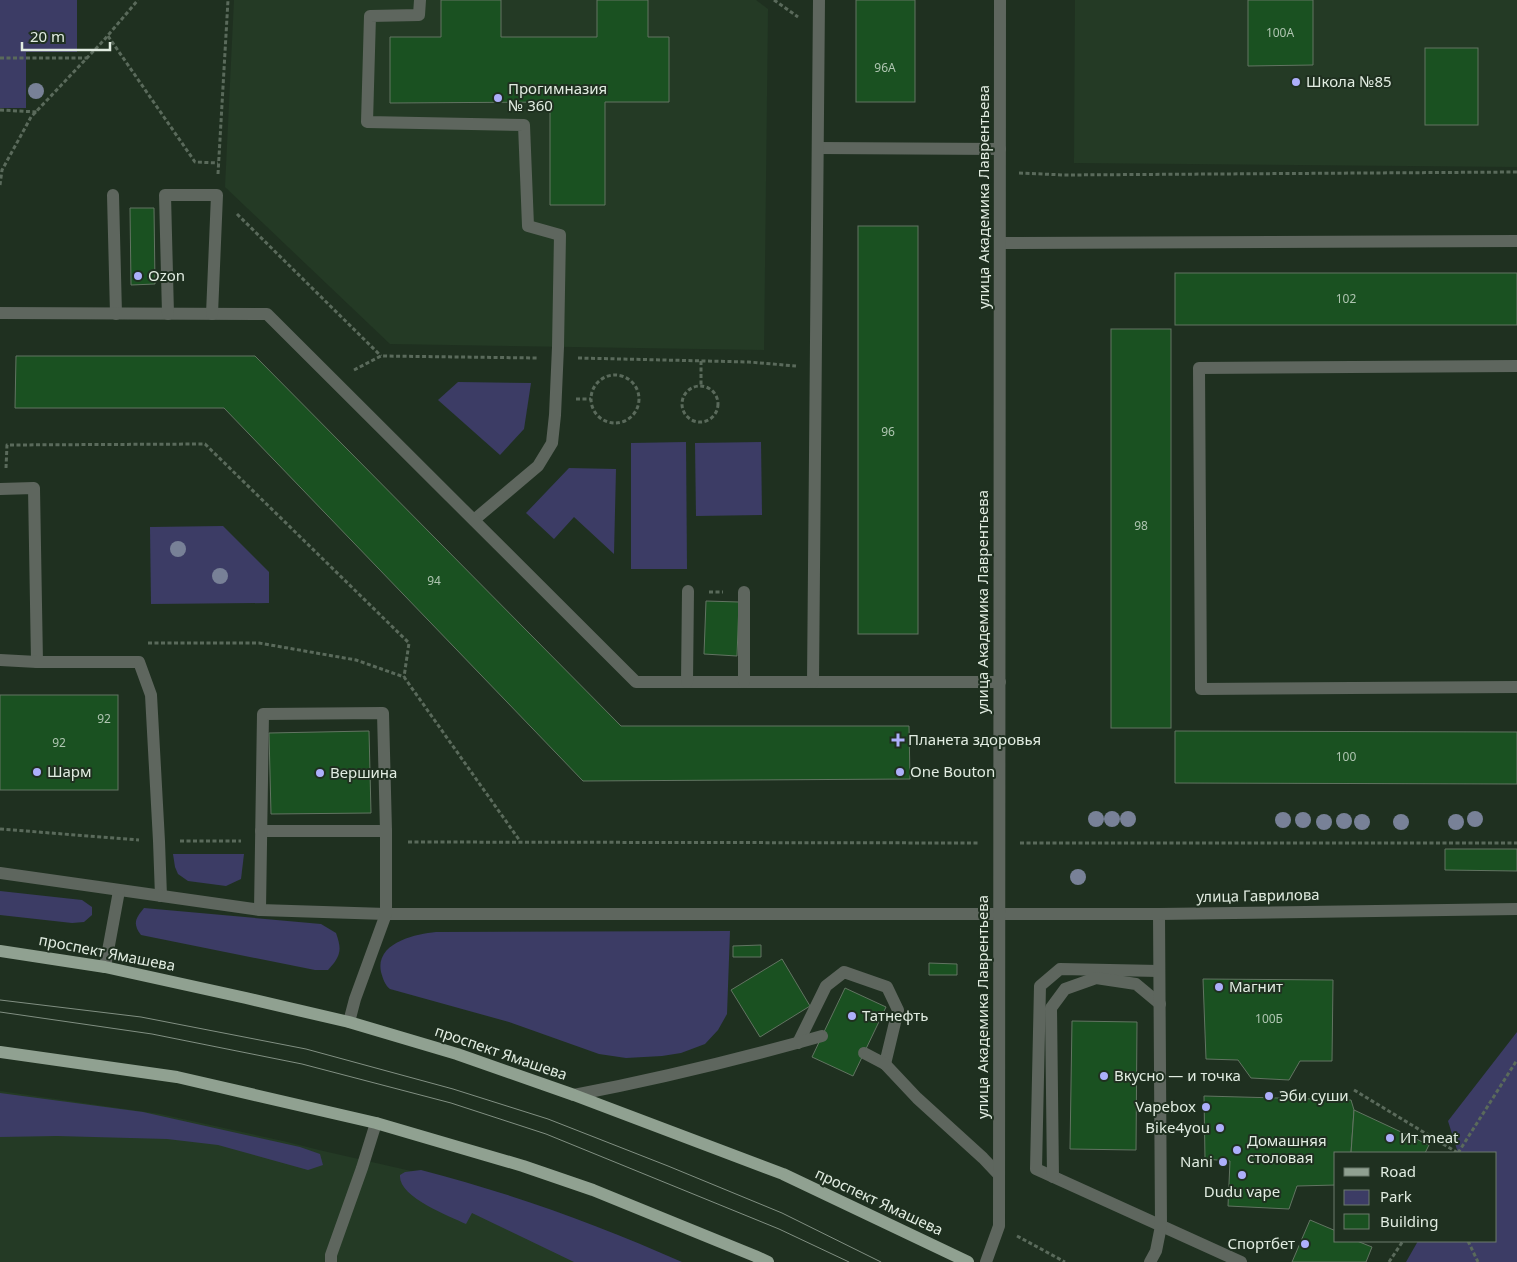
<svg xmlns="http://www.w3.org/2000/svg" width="1517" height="1262" viewBox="0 0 1517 1262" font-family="'Noto Sans',sans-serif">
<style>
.built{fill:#243a25}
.green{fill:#3c3c65}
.building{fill:#1a5121;stroke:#627462}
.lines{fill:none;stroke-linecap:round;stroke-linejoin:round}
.path{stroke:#5a6a5b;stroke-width:3;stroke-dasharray:4 2.5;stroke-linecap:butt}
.lane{stroke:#5e665e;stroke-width:12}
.street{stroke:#5e665e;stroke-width:12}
.primary{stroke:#90a191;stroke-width:12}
.tram{stroke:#818f82;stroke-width:1}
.tree{fill:#788197}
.poi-dot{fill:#adaffb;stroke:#1f3020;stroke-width:2}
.labels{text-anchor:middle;stroke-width:4;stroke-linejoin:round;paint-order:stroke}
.number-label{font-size:12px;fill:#afc5b1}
.poi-label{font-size:15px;fill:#e1ece1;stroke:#1f3020;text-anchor:start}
.street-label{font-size:15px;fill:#e1ece1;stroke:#1f3020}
</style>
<rect width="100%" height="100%" fill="#1f3020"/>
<g class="built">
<polygon points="234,0 756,0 768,9 764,350 390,344 225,187"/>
<polygon points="1075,0 1517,0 1517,167 1074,163"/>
<polygon points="0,1091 160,1114 283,1141 319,1150 420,1173 676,1262 0,1262"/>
</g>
<g class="green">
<polygon points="0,0 77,0 77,52 26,52 26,108 0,108"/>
<polygon points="458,382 531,383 524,429 500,455 438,400"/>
<polygon points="686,442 687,569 631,569 631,443"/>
<polygon points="761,442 762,515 696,516 695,443"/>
<polygon points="569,468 616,469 614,554 574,517 554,539 526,513"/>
<polygon points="223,526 269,572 269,603 151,604 150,527"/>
<polygon points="173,854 244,854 241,879 226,886 188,881 178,874 175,867"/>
<polygon points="0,891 82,900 92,907 92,915 84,922 72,923 0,915"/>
<path d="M 144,908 L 321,924 L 336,933 C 342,950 341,956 328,970 L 315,970 L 141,935 C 132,923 136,918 144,908 Z"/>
<path d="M 730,931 L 727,1014 L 718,1030 L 705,1044 L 681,1053 L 662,1056 L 626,1058 L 599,1054 L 509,1022 L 390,989 C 385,985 383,979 381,972 C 375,943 415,934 436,932 Z"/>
<polygon points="1517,1032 1517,1262 1406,1262 1418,1241 1496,1241 1496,1153 1458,1153 1448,1121"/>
<polygon points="0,1093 143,1112 300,1147 320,1154 323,1165 308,1170 218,1145 167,1139 57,1136 0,1137"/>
<path d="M 421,1170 C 510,1193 597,1224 682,1262 L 574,1262 L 472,1213 L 466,1224 C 449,1216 398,1197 400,1175 L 405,1172 Z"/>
</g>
<g class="building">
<polygon points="441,0 501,0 501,37 597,37 597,0 648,0 648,37 669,37 669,102 605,102 605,205 550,205 550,102 390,103 390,37 441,37"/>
<rect x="856" y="0" width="59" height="102"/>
<polygon points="1248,0 1313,0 1313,65 1248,66"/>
<rect x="1425" y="48" width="53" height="77"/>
<polygon points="130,208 154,208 155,284 131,285"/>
<rect x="858" y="226" width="60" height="408"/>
<rect x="1175" y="273" width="342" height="52"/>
<rect x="1111" y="329" width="60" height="399"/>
<polygon points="16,356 255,356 621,726 909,726 910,779 583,781 224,408 15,408"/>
<polygon points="706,601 739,602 737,656 704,654"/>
<rect x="0" y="695" width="118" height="95"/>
<polygon points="369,731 371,813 271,814 269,733"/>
<polygon points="1175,731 1517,732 1517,784 1175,783"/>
<polygon points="1445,849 1517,849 1517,871 1445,870"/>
<polygon points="761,945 761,957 733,957 733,946"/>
<polygon points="782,959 810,1006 760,1037 731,990"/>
<polygon points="929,963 957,964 957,975 929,975"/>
<polygon points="1203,979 1333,980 1332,1061 1300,1061 1289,1080 1251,1078 1238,1060 1206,1059"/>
<polygon points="845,988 886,1007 853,1076 812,1057"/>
<polygon points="1072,1021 1137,1022 1136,1150 1070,1149"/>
<polygon points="1204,1096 1351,1100 1354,1110 1351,1153 1336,1153 1336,1185 1297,1186 1289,1209 1228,1206 1230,1161 1205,1159"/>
<polygon points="1354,1110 1429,1145 1425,1153 1351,1153"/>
<polygon points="1310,1220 1336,1231 1336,1241 1357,1241 1372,1247 1366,1262 1292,1262"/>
</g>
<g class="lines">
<g class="path">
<polyline points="774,0 798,17"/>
<polyline points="108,36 195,162 218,163"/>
<polyline points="0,58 87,58"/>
<polyline points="0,110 37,112"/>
<polyline points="1019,173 1064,175 1517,172"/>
<polyline points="218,174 228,0"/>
<polyline points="0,185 2,170 31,117 104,40 138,0"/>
<polyline points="237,214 381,356"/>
<polyline points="578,358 749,362 796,366"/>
<polyline points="701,361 701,386"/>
<polyline points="354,370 381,356 537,358"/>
<circle cx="615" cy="399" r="24"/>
<circle cx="700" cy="404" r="18"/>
<polyline points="576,399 591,399"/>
<polyline points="6,468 7,445 205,444 409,643 404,677"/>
<polyline points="709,592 723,592"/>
<polyline points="148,643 259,643 356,660 404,677 520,841"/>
<polyline points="0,829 139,840"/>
<polyline points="180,841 241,841"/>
<polyline points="408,842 979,843"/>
<polyline points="1020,843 1517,843"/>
<polyline points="1354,1090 1458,1153"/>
<polyline points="1458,1153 1517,1060"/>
<polyline points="1017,1236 1065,1262"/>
<polyline points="1468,1241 1478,1262"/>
<polyline points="1389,1262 1403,1241"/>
</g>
<g class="lane">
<polyline points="420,0 419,15 370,16 367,122 524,125 528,226 560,235 558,347 555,415 552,443 538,466 474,520"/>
<polyline points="818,148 1000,149"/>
<polyline points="113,195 116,314"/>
<polyline points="1000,243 1517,241"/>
<polyline points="0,313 267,314 636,682 1000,682"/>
<polyline points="168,314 165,195 217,195 212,314"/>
<polyline points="1517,366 1199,368 1201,689 1517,687"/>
<polyline points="0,489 34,488 37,662"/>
<polyline points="744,592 744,682"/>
<polyline points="0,660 37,662 139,662 151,695 159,841 161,896"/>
<polyline points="687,682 688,591"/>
<polyline points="813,682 819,0"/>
<polyline points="261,831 386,831"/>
<polyline points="0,873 260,910 386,914 1000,914"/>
<polyline points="260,910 263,714 383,713 386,831 386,914 355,999 349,1022"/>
<polyline points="105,967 119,891"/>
<polyline points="1159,971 1060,969 1040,986 1036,1169 1241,1262"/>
<polyline points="798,1043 826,986 844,972 887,987 898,1010 885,1064"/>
<polyline points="864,1053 885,1064 917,1098 983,1158 999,1175"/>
<path d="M 574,1095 C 658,1079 740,1059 822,1036"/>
<polyline points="1053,1177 1051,1008 1065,989 1096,978 1136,984 1160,1004"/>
<polyline points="331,1262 331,1255 362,1168 376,1123"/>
<polyline points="1150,1262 1156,1251 1161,1226 1159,914"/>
</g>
<g class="street">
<polyline points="1000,914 1159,914 1517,909"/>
<polyline points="986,1262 999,1226 1000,0"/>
</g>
<g class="primary">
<polyline points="0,951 105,967 246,998 349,1022 457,1054 574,1095 783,1174 968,1262"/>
<polyline points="0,1052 177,1077 376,1123 523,1166 593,1190 755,1256 768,1262"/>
</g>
<g class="tram">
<polyline points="0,1000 141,1017 306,1049 453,1089 548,1119 668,1166 782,1213 881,1262"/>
<polyline points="0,1012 152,1034 302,1064 451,1103 546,1134 779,1229 849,1262"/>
</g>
</g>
<g class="tree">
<circle cx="36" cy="91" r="8"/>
<circle cx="178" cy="549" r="8"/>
<circle cx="220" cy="576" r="8"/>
<circle cx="1096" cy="819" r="8"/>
<circle cx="1112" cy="819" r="8"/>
<circle cx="1128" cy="819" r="8"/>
<circle cx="1475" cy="819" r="8"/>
<circle cx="1283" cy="820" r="8"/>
<circle cx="1303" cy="820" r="8"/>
<circle cx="1344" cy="821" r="8"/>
<circle cx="1324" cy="822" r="8"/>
<circle cx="1362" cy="822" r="8"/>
<circle cx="1401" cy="822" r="8"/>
<circle cx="1456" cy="822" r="8"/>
<circle cx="1078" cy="877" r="8"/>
</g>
<g class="poi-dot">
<circle cx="1296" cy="82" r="5"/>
<circle cx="498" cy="98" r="5"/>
<circle cx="138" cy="276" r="5"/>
<path d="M895.5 732.5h5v5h5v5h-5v5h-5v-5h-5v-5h5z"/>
<circle cx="37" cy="772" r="5"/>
<circle cx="900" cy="772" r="5"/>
<circle cx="320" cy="773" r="5"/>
<circle cx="1219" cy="987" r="5"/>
<circle cx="852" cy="1016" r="5"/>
<circle cx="1104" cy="1076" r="5"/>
<circle cx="1269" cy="1096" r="5"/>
<circle cx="1206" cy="1107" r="5"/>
<circle cx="1220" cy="1128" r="5"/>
<circle cx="1390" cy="1138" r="5"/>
<circle cx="1237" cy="1150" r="5"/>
<circle cx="1223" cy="1162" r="5"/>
<circle cx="1242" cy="1175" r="5"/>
<circle cx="1305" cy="1244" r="5"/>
</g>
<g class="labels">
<g class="number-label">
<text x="1280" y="37">100А</text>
<text x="885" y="72">96А</text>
<text x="1346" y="303">102</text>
<text x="888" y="436">96</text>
<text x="1141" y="530">98</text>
<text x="434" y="585">94</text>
<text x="104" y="723">92</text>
<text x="59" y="747">92</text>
<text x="1346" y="761">100</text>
<text x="1269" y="1023">100Б</text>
</g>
<g class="poi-label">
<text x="1306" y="87">Школа №85</text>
<text x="508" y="94">Прогимназия<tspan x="508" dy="17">№ 360</tspan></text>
<text x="148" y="281">Ozon</text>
<text x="908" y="745">Планета здоровья</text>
<text x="47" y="777">Шарм</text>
<text x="910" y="777">One Bouton</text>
<text x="330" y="778">Вершина</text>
<text x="1229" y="992">Магнит</text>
<text x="862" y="1021">Татнефть</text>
<text x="1114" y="1081">Вкусно — и точка</text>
<text x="1279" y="1101">Эби суши</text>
<text x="1196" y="1112" text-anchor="end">Vapebox</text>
<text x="1210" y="1133" text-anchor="end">Bike4you</text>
<text x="1400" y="1143">Ит meat</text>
<text x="1247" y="1146">Домашняя<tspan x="1247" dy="17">столовая</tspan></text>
<text x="1213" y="1167" text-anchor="end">Nani</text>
<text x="1242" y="1197" text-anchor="middle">Dudu vape</text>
<text x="1295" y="1249" text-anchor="end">Спортбет</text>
</g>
<g class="street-label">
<text transform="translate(984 197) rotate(-90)" y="5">улица Академика Лаврентьева</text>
<text transform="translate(983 602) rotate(-90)" y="5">улица Академика Лаврентьева</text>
<text transform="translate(1258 896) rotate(-1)" y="5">улица Гаврилова</text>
<text transform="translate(107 953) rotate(11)" y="5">проспект Ямашева</text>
<text transform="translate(983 1007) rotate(-90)" y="5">улица Академика Лаврентьева</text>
<text transform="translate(501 1053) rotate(19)" y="5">проспект Ямашева</text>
<text transform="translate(879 1202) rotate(25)" y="5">проспект Ямашева</text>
</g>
</g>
<rect x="1334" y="1152" width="162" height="90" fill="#1f3020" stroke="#6d7b6d"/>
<rect x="1344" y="1168" width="25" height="8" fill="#90a191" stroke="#6d7b6d"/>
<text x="1380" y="1177" font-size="15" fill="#e1ece1">Road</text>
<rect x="1344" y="1190" width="25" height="15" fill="#3c3c65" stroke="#6d7b6d"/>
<text x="1380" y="1202" font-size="15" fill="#e1ece1">Park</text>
<rect x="1344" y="1214" width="25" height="15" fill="#1a5121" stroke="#6d7b6d"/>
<text x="1380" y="1227" font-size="15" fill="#e1ece1">Building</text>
<path d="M22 42v8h88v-8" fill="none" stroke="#e1ece1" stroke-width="2.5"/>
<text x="30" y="42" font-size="15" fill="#e1ece1" stroke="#1f3020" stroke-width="4" paint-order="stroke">20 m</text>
</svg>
